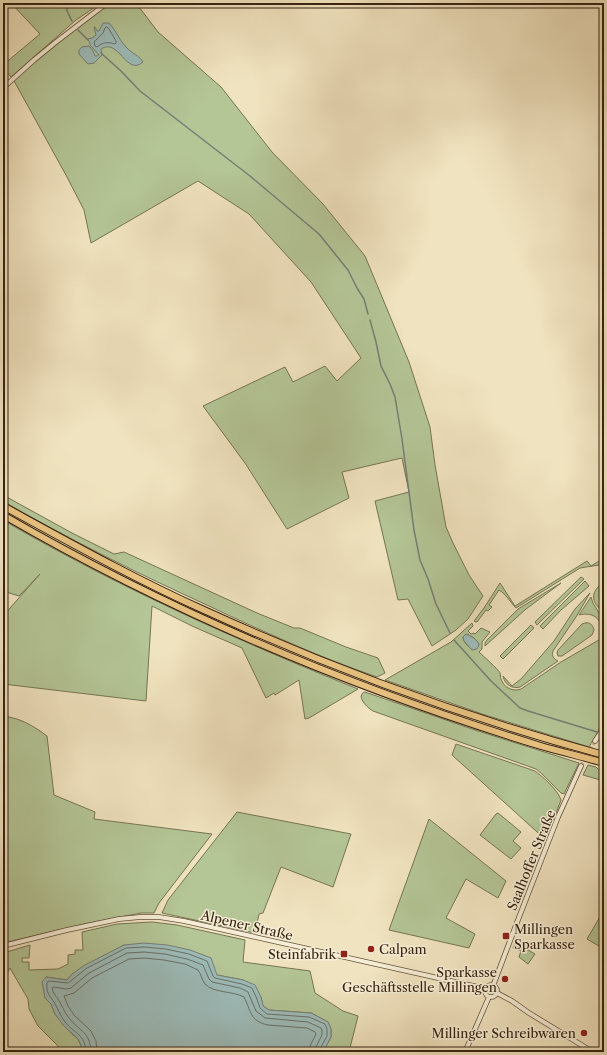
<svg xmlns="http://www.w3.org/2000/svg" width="607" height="1055" viewBox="0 0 607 1055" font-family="'Libre Caslon Text',serif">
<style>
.green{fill:#b4c596;stroke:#767454;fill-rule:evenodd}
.water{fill:#9dbcba;stroke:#757f76}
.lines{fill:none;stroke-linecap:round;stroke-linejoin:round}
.shore{stroke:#6a7066;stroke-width:1}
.stream{stroke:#757f76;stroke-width:1.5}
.tertiary-tunnel{stroke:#cbbd9c;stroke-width:4;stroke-dasharray:4 2;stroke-linecap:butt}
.tertiary-casing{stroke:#66533c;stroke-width:5.5}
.motorway-casing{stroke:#382311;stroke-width:8}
.tertiary{stroke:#f5edd5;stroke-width:4}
.motorway{stroke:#e8c280;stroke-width:6}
.poi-dot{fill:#8f2418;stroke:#f5edd5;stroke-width:1.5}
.labels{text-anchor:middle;stroke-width:3;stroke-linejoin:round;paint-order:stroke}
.street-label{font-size:13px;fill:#382311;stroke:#f5edd5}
.poi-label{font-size:13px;fill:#382311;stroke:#f5edd5;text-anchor:end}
</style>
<rect width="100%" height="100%" fill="#f0e3bf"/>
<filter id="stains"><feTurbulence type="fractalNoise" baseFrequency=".005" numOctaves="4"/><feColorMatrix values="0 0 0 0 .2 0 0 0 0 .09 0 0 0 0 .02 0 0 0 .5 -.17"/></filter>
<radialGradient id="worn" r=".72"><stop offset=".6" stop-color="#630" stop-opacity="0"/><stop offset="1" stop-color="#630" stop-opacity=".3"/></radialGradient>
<g class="green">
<polygon points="11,3 101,3 76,20 11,77 3,67 3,65 40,34"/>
<polygon points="108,3 136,3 158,32 221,87 272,152 323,204 365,256 409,362 430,427 435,465 446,527 453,543 469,575 483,596 468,619 456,630 432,646 408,599 398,600 375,501 409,492 402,458 342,472 349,498 287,529 245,463 203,406 285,367 293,382 325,366 337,381 361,358 311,282 249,214 198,181 91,243 84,210 67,177 13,79 34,60"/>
<path d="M 3,495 L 72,533 L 114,554 L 124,552 L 257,613 L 294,628 L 300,628 L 346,647 L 378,658 L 385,673 L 377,677 C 319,657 264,632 209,606 C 139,574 70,540 3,501 Z"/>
<path d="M 3,520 C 116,586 236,640 358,689 L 309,718 L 305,719 L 299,680 L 275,695 L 274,693 L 266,698 L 242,648 L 192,626 L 152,606 L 146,701 L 3,684 L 3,616 L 40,574 L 19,596 L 3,591 Z"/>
<path d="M 604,558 L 604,566 L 599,565 L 580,568 L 516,608 C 511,603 505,593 499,590 L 489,605 L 492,607 L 488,611 L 486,610 L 477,622 L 476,622 L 474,621 L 484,608 L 500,583 L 515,606 L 587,561 L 591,566 Z"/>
<polygon points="581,577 584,579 537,625 535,622"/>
<polygon points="585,581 589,586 561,610 543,629 540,626"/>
<path d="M 604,581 L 604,600 L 599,608 C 589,597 594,590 604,581 Z"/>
<polygon points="561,583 526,609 485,646 485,643 487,640 518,609"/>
<path d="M 590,593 L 576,617 L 553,651 C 551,656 554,659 558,661 L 520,687 C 512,689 505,685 503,676 L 512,686 L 521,679 L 554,641 L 575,609 Z"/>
<path d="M 591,597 L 593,603 L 599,613 L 601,620 L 604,623 L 604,634 L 601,636 C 604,621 595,611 579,615 Z"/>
<path d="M 472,623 L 473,626 L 468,631 L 471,634 L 474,633 L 475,634 L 481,628 L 490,632 L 482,642 L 482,649 L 479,652 C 483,656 498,669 500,673 C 501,675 500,677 501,679 C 504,688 513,692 521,689 L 561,662 L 604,637 L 604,721 L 589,747 L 482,714 L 385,680 L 451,642 ZM 468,635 L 474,638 L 479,644 L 479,645 L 472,650 C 468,646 463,642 463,637 Z"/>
<path d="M 585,623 C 590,622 593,625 594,630 L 592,635 L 562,656 L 558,656 L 557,653 L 558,650 L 582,624 Z"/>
<polygon points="531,625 534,628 503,659 500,656"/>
<path d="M 365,692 L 472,729 L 579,763 L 564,794 L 561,793 L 542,774 L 536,769 L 373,711 C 369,709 358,699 362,694 C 362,693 364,692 365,692 Z"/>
<path d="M 3,716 C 20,718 34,726 47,736 L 54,795 L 95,812 L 94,819 L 212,834 L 159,903 L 154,913 L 141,913 L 84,924 L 3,943 Z"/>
<path d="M 456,744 L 535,771 C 543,777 558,790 561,800 L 546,840 L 452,755 Z"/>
<polygon points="588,765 596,767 600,771 604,772 604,781 583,775"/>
<polygon points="237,812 351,834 333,887 281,867 263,913 259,914 255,933 162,913 168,900"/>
<polygon points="498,813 521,832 513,841 521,848 511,859 480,835 496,814"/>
<polygon points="429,819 506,881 498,898 466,879 446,918 475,934 469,948 389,930"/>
<polygon points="604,910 604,949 587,939"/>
<polygon points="152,922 177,925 245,940 243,962 310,971 315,993 343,1011 358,1016 349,1052 323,1052 331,1037 331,1029 328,1022 311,1013 269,1010 263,1006 261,997 243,980 217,975 124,945 72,974 67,980 46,977 45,998 51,1004 55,1014 71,1033 78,1039 81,1045 82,1052 61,1052 57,1045 38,1026 29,1009 28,999 10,968 3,980 3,953 30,945 29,958 22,958 22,962 29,962 29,970 58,969 68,964 68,955 75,954 75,950 83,950 82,932 117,924"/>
<polygon points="515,942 535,954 528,964 519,957 521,951 513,948"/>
</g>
<g class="water">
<path d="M 103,23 L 109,23 C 116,30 119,40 126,47 C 131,53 140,56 143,62 C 126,77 119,37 101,49 L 102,55 L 94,63 L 88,64 L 79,54 L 79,50 L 82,47 L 89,46 L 93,51 L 95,56 L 97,56 L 99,55 L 90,45 L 89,41 L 87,39 L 92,38 L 96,35 L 94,27 L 95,27 L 97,31 L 99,31 Z"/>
<path d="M 466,634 C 471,636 478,640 479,645 L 477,649 L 472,650 L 464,641 L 463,637 Z"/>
<polygon points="144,943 167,945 190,950 211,958 217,975 243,980 255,985 261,997 263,1006 269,1010 311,1013 328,1022 331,1029 331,1037 323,1052 82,1052 81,1045 78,1039 63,1025 55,1014 51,1004 45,998 42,982 46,977 67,980 72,974 85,965 124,945"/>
</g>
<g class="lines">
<g class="shore">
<path d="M 107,27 L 109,29 L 116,41 L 116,43 L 115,44 C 108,42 103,42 97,47 L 95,46 L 94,42 L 103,33 L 105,28 Z"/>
<path d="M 86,1052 C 85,1034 75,1034 65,1022 C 60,1015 58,1009 54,1002 C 49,994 46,994 47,982 L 49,981 L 68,983 L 87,968 L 126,948 L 144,947 L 166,949 L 189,954 L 207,961 L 213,976 L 215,978 L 242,984 L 252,988 L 257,999 L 260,1008 L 267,1014 L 309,1017 L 325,1024 L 327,1029 L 327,1036 L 320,1049 L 320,1052"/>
<path d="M 91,1052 C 90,1031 80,1032 69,1018 C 64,1012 62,1005 58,999 C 55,995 53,993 52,988 L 54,987 L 66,989 L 71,988 L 89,973 L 127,953 L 144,952 L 165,954 L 187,959 L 203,965 L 209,979 L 212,982 L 240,988 L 248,992 L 256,1011 L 265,1018 L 308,1022 L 321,1028 L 322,1030 L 322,1035 L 316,1047 L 315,1052"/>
<path d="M 97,1052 L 96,1041 L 91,1031 L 74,1015 L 68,1006 L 64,996 L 74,993 L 92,978 L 129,959 L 144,958 L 164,960 L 185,964 L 198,970 C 201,974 202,980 205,984 C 213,993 233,991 244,997 C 251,1010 249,1021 268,1025 L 307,1028 L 315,1032 L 316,1034 L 310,1046 L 309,1052"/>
</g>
<g class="stream">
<polyline points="65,3 67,8 67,11 72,21"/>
<polyline points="78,30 88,40"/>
<polyline points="101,53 121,71 140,91 250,176 319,234 348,270 357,288 364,299 368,314"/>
<polyline points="370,320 376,342 381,366 390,384 395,397 402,439 414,530 420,560 428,579 436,604 450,633"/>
<polyline points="454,640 491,681 520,708 528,711 597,732"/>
</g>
<polyline class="tertiary-tunnel" points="581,766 595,741"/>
<g class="tertiary-casing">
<g id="tertiary">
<polyline points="3,88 34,60 56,42 107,3"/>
<polyline points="595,741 604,728"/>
<polyline points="3,946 67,930 119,919 140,917 159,917 184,921 478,987 486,990"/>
<circle cx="491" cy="991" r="6"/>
<polyline points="493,986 516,925 558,817 581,766"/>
<polyline points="497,993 512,1001 529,1013 593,1052"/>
<polyline points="465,1052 489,997"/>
</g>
</g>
<g class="motorway-casing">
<g id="motorway">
<path d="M 3,506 C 69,542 135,579 204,610 C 333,669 467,718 604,755"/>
<path d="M 3,515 C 172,613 354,689 541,746 C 562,752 583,757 604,763"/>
</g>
</g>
<use href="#tertiary" class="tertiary"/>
<use href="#motorway" class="motorway"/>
</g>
<g class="poi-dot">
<rect x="502" y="932" width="8" height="8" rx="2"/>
<circle cx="371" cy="949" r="4"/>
<rect x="340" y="950" width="8" height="8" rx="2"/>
<circle cx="505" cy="979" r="4"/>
<circle cx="584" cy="1033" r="4"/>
</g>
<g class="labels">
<g class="street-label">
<text transform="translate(531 860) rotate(-68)" y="5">Saalhoffer Straße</text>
<text transform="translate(247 925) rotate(13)" y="5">Alpener Straße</text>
</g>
<g class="poi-label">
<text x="514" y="934" text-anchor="start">Millingen<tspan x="514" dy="15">Sparkasse</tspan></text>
<text x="379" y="954" text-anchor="start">Calpam</text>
<text x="336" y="959">Steinfabrik</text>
<text x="497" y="977">Sparkasse<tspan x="497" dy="15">Geschäftsstelle Millingen</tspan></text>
<text x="576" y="1038">Millinger Schreibwaren</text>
</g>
</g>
<rect width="607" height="1055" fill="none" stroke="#f0e3bf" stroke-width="16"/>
<rect x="4" y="4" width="599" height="1047" fill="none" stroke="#382311" stroke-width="2"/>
<rect x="8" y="8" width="591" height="1039" fill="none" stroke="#382311"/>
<rect width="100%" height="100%" filter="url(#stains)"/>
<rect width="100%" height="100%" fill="url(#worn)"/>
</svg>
